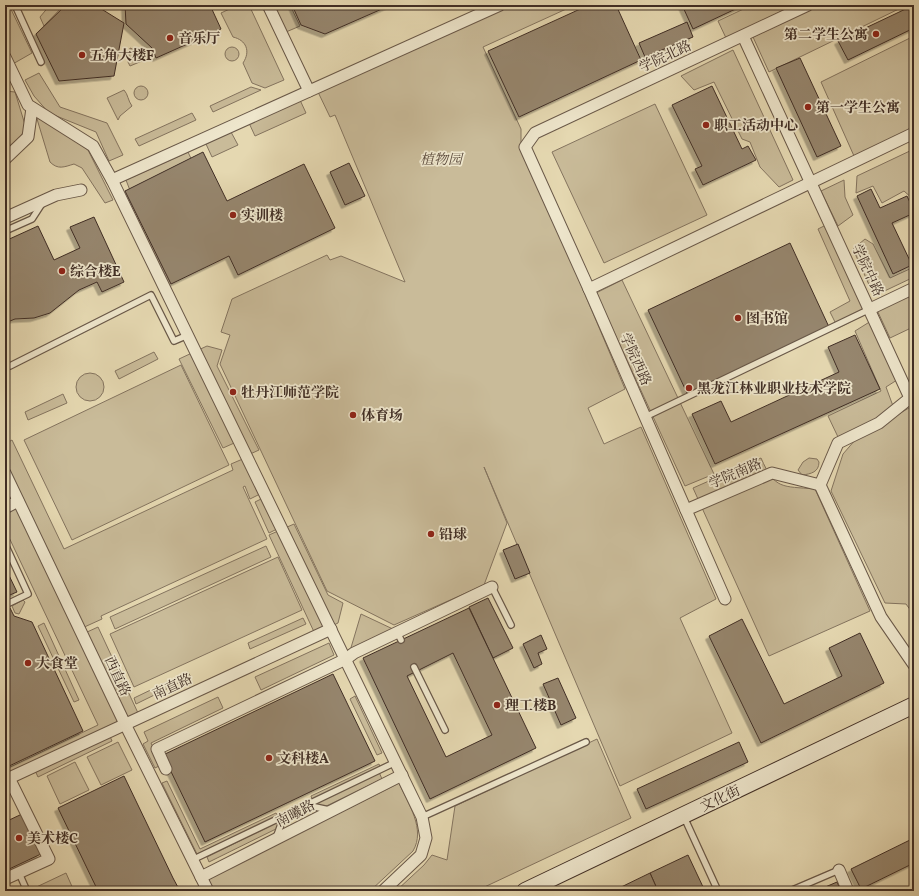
<svg xmlns="http://www.w3.org/2000/svg" width="919" height="896" viewBox="0 0 919 896" font-family="Vollkorn,'Noto Serif SC',serif">
<style>
.green{fill:#c9bb99;stroke:#84745f}
.building{fill:#96866e;stroke:#402e25;fill-rule:evenodd;filter:url(#shadow)}
.lines{fill:none;stroke-linecap:round;stroke-linejoin:round}
.lane-casing{stroke:#695848;stroke-width:8}
.street-casing{stroke:#695848;stroke-width:13}
.secondary-casing{stroke:#402e25;stroke-width:18}
.lane{stroke:#eee6cc;stroke-width:5.5}
.street{stroke:#eee6cc;stroke-width:11}
.secondary{stroke:#eee6cc;stroke-width:16}
.poi-dot{fill:#8f2418;stroke:#eee6cc;stroke-width:1.5}
.labels{text-anchor:middle;stroke-width:3.5;stroke-linejoin:round;paint-order:stroke}
.poi-label{font-size:14px;font-weight:bold;fill:#402e25;stroke:#eee6cc;text-anchor:start}
.street-label{font-size:14px;fill:#402e25;stroke:#eee6cc}
.park-label{font-size:14px;font-style:italic;fill:#5b4a3c;stroke:#eee6cc}
</style>
<defs>
<filter id="shadow"><feDropShadow dx="-3.5" dy="3.5" stdDeviation="0" flood-color="#0004"/></filter>
</defs>
<rect width="100%" height="100%" fill="#e5d8b1"/>
<filter id="stains"><feTurbulence type="fractalNoise" baseFrequency=".005" numOctaves="4"/><feColorMatrix values="0 0 0 0 .2 0 0 0 0 .09 0 0 0 0 .02 0 0 0 .5 -.17"/></filter>
<radialGradient id="worn" r=".72"><stop offset=".6" stop-color="#630" stop-opacity="0"/><stop offset="1" stop-color="#630" stop-opacity=".3"/></radialGradient>
<g class="green">
<polygon points="5,5 9,5 32,53 11,65 5,52"/>
<polygon points="50,5 64,5 44,26 40,17"/>
<path d="M 238,5 L 249,5 L 284,80 L 265,88 L 252,83 L 243,63 C 251,51 246,40 233,37 L 221,13 Z"/>
<polygon points="274,5 290,5 300,26 286,32"/>
<polygon points="509,5 575,5 483,47 521,129 521,143 625,389 588,408 604,444 641,427 716,599 680,618 732,733 620,786 484,467 507,523 484,585 394,625 327,591 220,364 230,335 221,332 232,299 327,255 330,260 341,256 405,282 335,115 330,117 318,92"/>
<polygon points="752,5 784,5 786,9 726,38 718,21"/>
<polygon points="821,5 907,5 769,72 753,37"/>
<polygon points="914,36 914,128 854,156 821,82"/>
<circle cx="232" cy="54" r="7"/>
<polygon points="130,48 137,51 142,61 130,66 128,62"/>
<polygon points="733,50 793,180 779,187 760,167 750,142 742,139 714,82 694,90 681,76"/>
<polygon points="39,73 60,107 107,123 123,155 109,161 96,132 49,113 34,96 25,80"/>
<circle cx="141" cy="93" r="7"/>
<polygon points="251,87 261,90 213,112 210,106"/>
<path d="M 124,90 C 128,94 128,101 132,106 L 120,116 L 118,120 L 107,98 Z"/>
<polygon points="5,91 15,92 26,128 20,137 5,150"/>
<polygon points="300,100 306,113 255,136 249,123"/>
<polygon points="655,104 707,215 604,263 552,152"/>
<polygon points="192,113 196,120 139,146 135,139"/>
<path d="M 41,118 L 88,150 L 113,200 L 105,203 L 82,168 L 74,164 C 64,167 58,170 50,162 L 37,119 Z"/>
<polygon points="231,132 238,145 212,157 206,144"/>
<polygon points="914,149 914,200 904,191 882,203 873,186 856,193 857,176"/>
<polygon points="188,152 194,165 131,193 126,180"/>
<polygon points="844,180 845,197 853,215 838,226 821,191"/>
<polygon points="828,224 868,313 838,328 830,312 850,301 818,229"/>
<polygon points="865,239 873,244 890,278 914,267 914,277 874,296 853,249"/>
<polygon points="622,280 714,474 685,486 596,293"/>
<polygon points="914,293 914,317 911,328 890,338 877,310"/>
<polygon points="871,321 897,380 886,387 893,406 877,419 838,437 828,416 881,391 855,331"/>
<polygon points="207,346 222,350 217,366 259,450 248,455 241,440 223,448 179,359"/>
<polygon points="154,352 158,359 119,379 115,371"/>
<polygon points="181,365 229,465 72,540 24,440"/>
<circle cx="90" cy="387" r="14"/>
<polygon points="63,394 67,403 28,420 25,412"/>
<polygon points="914,405 914,615 906,604 885,603 831,491 843,454 856,439"/>
<polygon points="12,440 64,549 233,470 231,464 245,458 262,493 250,499 245,486 243,487 267,539 101,616 102,619 80,629 5,470 5,444"/>
<path d="M 761,458 C 775,490 782,486 815,489 L 870,611 L 769,656 L 693,488 Z"/>
<path d="M 809,458 L 817,459 L 819,462 C 819,472 811,474 802,475 L 798,470 L 803,462 Z"/>
<polygon points="5,480 119,721 106,727 112,741 38,777 32,764 9,775 6,769 98,725 5,529"/>
<polygon points="263,498 277,529 269,533 255,502"/>
<polygon points="294,524 328,595 343,603 338,623 315,634 269,535"/>
<polygon points="266,546 271,557 115,629 110,617"/>
<polygon points="278,557 302,610 134,687 110,634"/>
<polygon points="23,600 25,602 19,614 15,613 12,606"/>
<polygon points="361,614 395,630 350,651"/>
<polygon points="303,618 306,624 250,649 248,643"/>
<polygon points="44,623 79,700 74,702 38,626"/>
<polygon points="98,627 138,713 125,719 85,633"/>
<polygon points="329,643 334,655 261,690 255,677"/>
<polygon points="188,672 191,677 136,704 134,698"/>
<polygon points="355,696 382,753 377,755 350,699"/>
<polygon points="218,697 223,708 151,743 161,765 155,768 143,744 148,741 144,732"/>
<polygon points="597,739 631,818 476,891 396,891 424,865 432,855 447,860 455,806"/>
<polygon points="118,742 132,770 101,785 87,757"/>
<polygon points="75,762 89,790 60,804 47,776"/>
<polygon points="379,764 380,767 312,799 311,796"/>
<polygon points="379,772 382,779 318,810 315,803"/>
<polygon points="167,781 200,849 276,813 278,816 197,854 162,783"/>
<path d="M 399,783 C 408,804 426,829 413,851 L 370,891 L 213,891 L 208,879 Z"/>
<polygon points="280,821 282,826 209,862 207,857"/>
<polygon points="66,873 74,891 28,891"/>
</g>
<g class="building">
<polygon points="66,5 95,5 124,23 114,76 59,81 36,34"/>
<polygon points="125,5 210,5 221,29 156,58 152,48 126,24"/>
<polygon points="292,5 391,5 325,34 301,25"/>
<polygon points="589,5 616,5 641,60 519,117 488,51"/>
<polygon points="682,5 744,5 693,29"/>
<polygon points="914,5 914,28 848,60 838,41"/>
<polygon points="687,22 693,37 645,57 639,43"/>
<polygon points="800,58 841,146 817,157 776,68"/>
<polygon points="712,86 742,149 748,146 756,160 703,185 695,169 702,166 672,105"/>
<polygon points="203,152 227,201 304,164 335,228 238,275 229,256 171,284 125,191"/>
<polygon points="349,163 365,196 345,205 330,172"/>
<polygon points="871,189 880,208 907,196 914,211 914,213 892,223 912,265 893,274 857,196"/>
<polygon points="94,217 124,282 102,292 97,282 79,290 50,313 34,318 15,319 5,323 5,241 38,226 54,260 80,248 70,227"/>
<polygon points="790,243 829,327 687,393 648,310"/>
<polygon points="855,335 880,389 715,464 692,414 721,401 731,422 839,372 828,347"/>
<polygon points="518,544 530,573 515,579 503,550"/>
<polygon points="5,567 17,592 5,597"/>
<polygon points="488,598 513,648 493,658 469,607"/>
<polygon points="10,608 14,616 32,622 83,731 5,768 5,717 9,714 5,705 5,610"/>
<path d="M 469,608 L 536,748 L 430,799 L 363,658 ZM 453,653 L 492,735 L 446,757 L 407,676 Z"/>
<polygon points="742,619 784,704 842,676 829,648 860,633 884,683 761,743 709,636"/>
<polygon points="541,635 547,649 538,653 542,664 534,668 523,644"/>
<polygon points="333,674 375,761 205,842 163,755"/>
<polygon points="558,678 576,718 561,725 543,684"/>
<polygon points="5,705 9,714 5,717"/>
<polygon points="739,742 748,762 646,809 637,789"/>
<polygon points="124,776 173,878 180,891 98,891 58,808"/>
<polygon points="22,814 41,854 5,871 5,822"/>
<polygon points="914,838 914,863 861,889 851,869"/>
<polygon points="688,855 704,889 699,891 658,891 650,873"/>
<polygon points="650,873 658,891 613,891"/>
<polygon points="837,882 841,891 816,891"/>
</g>
<g class="lines">
<g class="lane-casing">
<g id="lane">
<polyline points="15,5 41,62"/>
<polyline points="5,231 32,219 43,202"/>
<polyline points="10,366 151,295 174,341 188,335"/>
<polyline points="645,417 870,309"/>
<polyline points="5,544 28,594 5,605"/>
<polyline points="492,587 511,625"/>
<polyline points="397,632 401,640"/>
<polyline points="414,667 445,730"/>
<polyline points="306,805 329,810"/>
<polyline points="422,817 586,742"/>
<polyline points="684,817 718,891"/>
<polyline points="276,838 284,816"/>
<polyline points="192,860 396,762"/>
<polyline points="19,873 27,891"/>
<polyline points="790,891 839,870"/>
</g>
</g>
<g class="street-casing">
<g id="street">
<polyline points="268,5 309,91"/>
<polyline points="743,36 910,398 879,423 838,443 820,485"/>
<polyline points="5,57 28,105 93,146 112,180 422,817 426,838 421,855 383,891"/>
<polyline points="5,159 28,137 32,108"/>
<polyline points="112,180 500,5"/>
<polyline points="5,218 56,195 81,190"/>
<polyline points="589,289 914,133"/>
<polyline points="870,309 914,288"/>
<polyline points="5,473 125,724 208,891"/>
<polyline points="820,485 881,617 914,665"/>
<polyline points="5,508 18,501"/>
<polyline points="686,510 772,473 820,485"/>
<polyline points="725,599 589,289 525,147 535,133 808,5"/>
<polyline points="166,769 157,749 346,659 354,653 492,587"/>
<polyline points="5,780 331,629"/>
<polyline points="839,870 848,891"/>
<polyline points="201,877 402,775"/>
<polyline points="5,879 49,859 9,778"/>
</g>
</g>
<g class="secondary-casing">
<polyline id="secondary" points="525,891 914,705"/>
</g>
<use href="#lane" class="lane"/>
<use href="#street" class="street"/>
<use href="#secondary" class="secondary"/>
</g>
<g class="poi-dot">
<circle cx="876" cy="34" r="4"/>
<circle cx="170" cy="38" r="4"/>
<circle cx="82" cy="55" r="4"/>
<circle cx="808" cy="107" r="4"/>
<circle cx="706" cy="125" r="4"/>
<circle cx="233" cy="215" r="4"/>
<circle cx="62" cy="271" r="4"/>
<circle cx="738" cy="318" r="4"/>
<circle cx="689" cy="388" r="4"/>
<circle cx="233" cy="392" r="4"/>
<circle cx="353" cy="415" r="4"/>
<circle cx="431" cy="534" r="4"/>
<circle cx="28" cy="663" r="4"/>
<circle cx="497" cy="705" r="4"/>
<circle cx="269" cy="758" r="4"/>
<circle cx="19" cy="838" r="4"/>
</g>
<g class="labels">
<g class="poi-label">
<text x="868" y="39" text-anchor="end">第二学生公寓</text>
<text x="178" y="43">音乐厅</text>
<text x="90" y="60">五角大楼F</text>
<text x="816" y="112">第一学生公寓</text>
<text x="714" y="130">职工活动中心</text>
<text x="241" y="220">实训楼</text>
<text x="70" y="276">综合楼E</text>
<text x="746" y="323">图书馆</text>
<text x="697" y="393">黑龙江林业职业技术学院</text>
<text x="241" y="397">牡丹江师范学院</text>
<text x="361" y="420">体育场</text>
<text x="439" y="539">铅球</text>
<text x="36" y="668">大食堂</text>
<text x="505" y="710">理工楼B</text>
<text x="277" y="763">文科楼A</text>
<text x="27" y="843">美术楼C</text>
</g>
<g class="street-label">
<text transform="translate(665 56) rotate(-25)" y="5">学院北路</text>
<text transform="translate(868 270) rotate(65)" y="5">学院中路</text>
<text transform="translate(636 359) rotate(66)" y="5">学院西路</text>
<text transform="translate(735 473) rotate(-23)" y="5">学院南路</text>
<text transform="translate(118 676) rotate(65)" y="5">西直路</text>
<text transform="translate(172 686) rotate(-25)" y="5">南直路</text>
<text transform="translate(720 798) rotate(-25)" y="5">文化街</text>
<text transform="translate(295 813) rotate(-27)" y="5">南曦路</text>
</g>
<g class="park-label">
<text x="441" y="164">植物园</text>
</g>
</g>
<rect width="919" height="896" fill="none" stroke="#e5d8b1" stroke-width="20"/>
<rect x="6" y="6" width="907" height="884" fill="none" stroke="#402e25" stroke-width="2"/>
<rect x="10" y="10" width="899" height="876" fill="none" stroke="#402e25"/>
<rect width="100%" height="100%" filter="url(#stains)"/>
<rect width="100%" height="100%" fill="url(#worn)"/>
</svg>
